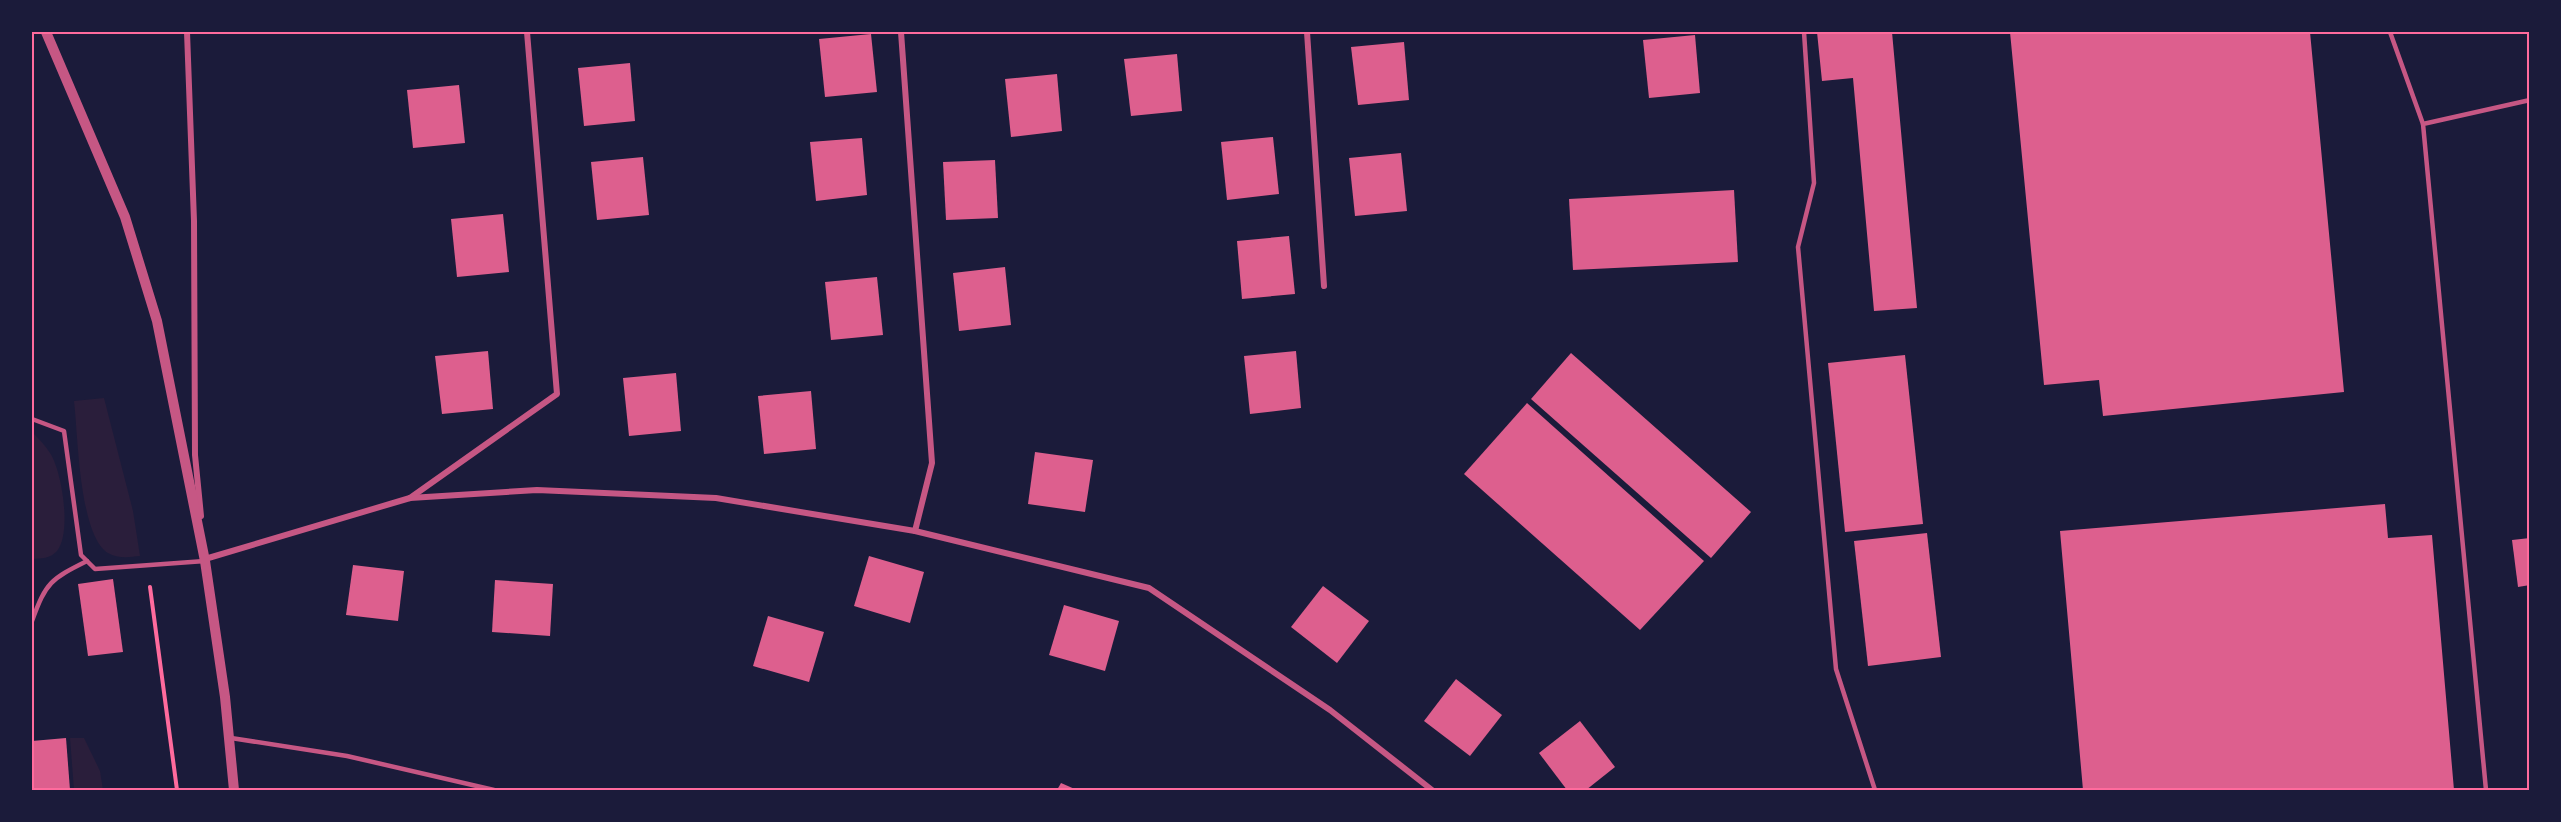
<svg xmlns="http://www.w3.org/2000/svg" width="2561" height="822" viewBox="0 0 2561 822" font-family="'Libre Baskerville',serif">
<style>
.green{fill:#2a1e3b}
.building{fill:#dd5f8e}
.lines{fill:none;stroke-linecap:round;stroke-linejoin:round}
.path{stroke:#ff6b9d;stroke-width:4}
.service{stroke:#c65784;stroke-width:4.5}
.minor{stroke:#c65784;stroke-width:6}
.tertiary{stroke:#c65784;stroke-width:10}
.neatline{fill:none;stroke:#ff6b9d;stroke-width:2}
</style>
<rect width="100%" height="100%" fill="#1b1b3a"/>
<g class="green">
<path d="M 104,398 L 133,511 L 140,556 C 130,557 118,559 108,553 C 79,535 78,435 74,401 Z"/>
<path d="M 32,432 C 38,438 45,445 50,453 C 62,471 72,533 57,551 C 50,559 41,558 32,559 Z"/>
<polygon points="70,738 84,738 100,771 103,790 74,790"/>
</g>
<g class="building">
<polygon points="1817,32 1892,32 1917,308 1874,311 1853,78 1822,81"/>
<polygon points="2010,32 2310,32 2344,392 2103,416 2099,380 2044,385"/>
<polygon points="871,34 877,92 825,97 819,39"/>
<polygon points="1695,35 1700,93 1649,98 1643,40"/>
<polygon points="1404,42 1409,100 1358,105 1351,47"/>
<polygon points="1177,54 1182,111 1131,116 1124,59"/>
<polygon points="630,63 635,121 584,126 578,68"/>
<polygon points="1057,74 1062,131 1011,137 1005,79"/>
<polygon points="459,85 465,143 413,148 407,90"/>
<polygon points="1273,137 1279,194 1227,200 1221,142"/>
<polygon points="862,138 867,195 816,201 810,142"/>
<polygon points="1401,153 1407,211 1355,216 1349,158"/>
<polygon points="643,157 649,215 597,220 591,162"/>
<polygon points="995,160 998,218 946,220 943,162"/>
<polygon points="1734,190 1738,262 1573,270 1569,199"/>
<polygon points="503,214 509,272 457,277 451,219"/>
<polygon points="1289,236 1295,294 1242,299 1237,241"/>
<polygon points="1005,267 1011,325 959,331 953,273"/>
<polygon points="877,277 883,335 831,340 825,282"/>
<polygon points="488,351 493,409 442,414 435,356"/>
<polygon points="1296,351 1301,408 1250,414 1244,356"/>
<polygon points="1571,353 1751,512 1711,558 1531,399"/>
<polygon points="1905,355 1923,524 1845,532 1828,363"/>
<polygon points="676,373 681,431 629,436 623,378"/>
<polygon points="811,391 816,449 764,454 758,396"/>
<polygon points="1527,403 1704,561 1640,630 1464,474"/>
<polygon points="1035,452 1093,460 1085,512 1028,504"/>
<polygon points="2385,504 2388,538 2432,535 2454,790 2083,790 2060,531"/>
<polygon points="1927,533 1941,657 1868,666 1854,541"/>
<polygon points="2530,538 2530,585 2518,587 2512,540"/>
<polygon points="869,556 924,572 910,623 854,606"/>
<polygon points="353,565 404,571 398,621 346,615"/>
<polygon points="113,579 123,652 88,656 78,584"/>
<polygon points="495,580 553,584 550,636 492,632"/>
<polygon points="1323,586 1369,621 1337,663 1291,627"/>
<polygon points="1064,605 1119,621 1105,671 1049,655"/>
<polygon points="768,616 824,632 809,682 753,666"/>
<polygon points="1456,679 1502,715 1470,756 1424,721"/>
<polygon points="1580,721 1615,767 1586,790 1567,790 1539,753"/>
<polygon points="66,738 70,790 32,790 32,741"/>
<polygon points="1061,783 1077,790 1057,790"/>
</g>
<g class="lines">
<polyline class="path" points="150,587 177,790"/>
<g class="service">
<polyline points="1804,32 1814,183 1798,247 1836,669 1875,790"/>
<polyline points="2390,32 2423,124"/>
<polyline points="32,419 64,431 81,555 95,569 205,561"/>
<path d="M 32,621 C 46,582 51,579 87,561"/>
<polyline points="231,738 347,756 494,790"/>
<polyline points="2486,790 2423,124 2530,100"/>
</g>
<g class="minor">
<polyline points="187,32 194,221 195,455 201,516"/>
<polyline points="901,32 932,463 915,531"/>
<polyline points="1307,32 1324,286"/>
<polyline points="410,498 557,394 527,32"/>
<polyline points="205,559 410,498 537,490 716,498 915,531 1149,588 1330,710 1432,790"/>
</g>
<polyline class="tertiary" points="46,32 125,217 157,321 205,561 225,697 234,790"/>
</g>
<rect width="2561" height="822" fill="none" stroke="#1b1b3a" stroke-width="66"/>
<rect x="33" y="33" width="2495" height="756" class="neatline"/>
</svg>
